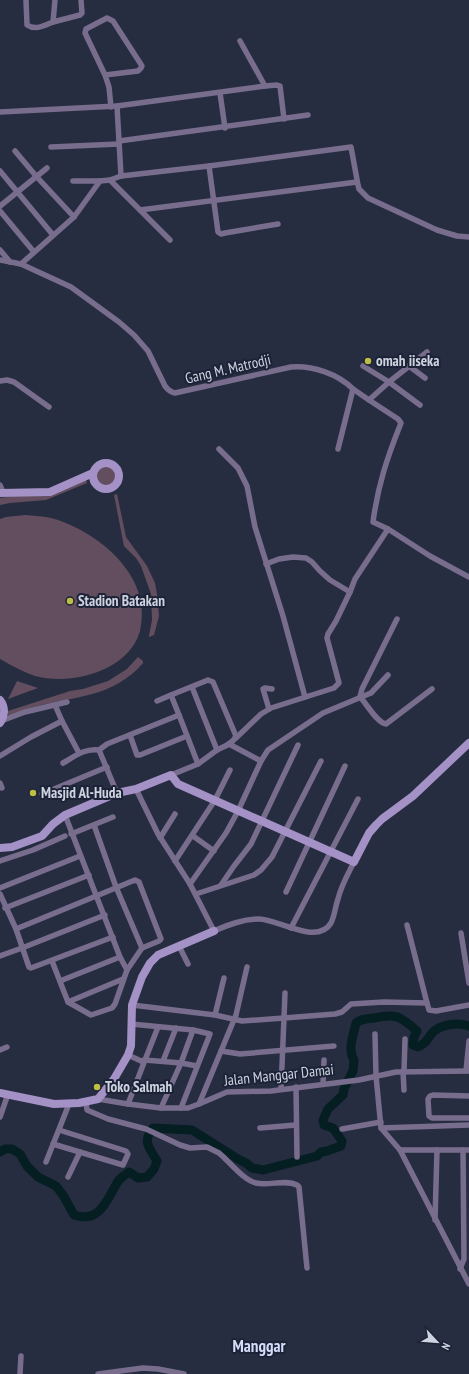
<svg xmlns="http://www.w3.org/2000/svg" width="469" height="1374" viewBox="0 0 469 1374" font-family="'PT Sans Narrow',sans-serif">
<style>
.green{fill:#624e5e}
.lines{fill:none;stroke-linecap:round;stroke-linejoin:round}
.river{stroke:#041e21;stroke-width:9}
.street{stroke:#796d8e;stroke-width:5.5}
.secondary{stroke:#a491c5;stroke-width:8}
.poi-dot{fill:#bebf42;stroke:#1c2337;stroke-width:1.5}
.labels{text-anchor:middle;stroke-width:4;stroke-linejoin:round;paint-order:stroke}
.poi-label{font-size:15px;font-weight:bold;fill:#ced3e0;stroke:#1c2337;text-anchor:start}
.street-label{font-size:15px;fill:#ced3e0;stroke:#1c2337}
.quarter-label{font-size:17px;font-weight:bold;fill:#d3ddf9;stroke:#1c2337}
</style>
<rect width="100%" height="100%" fill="#262d41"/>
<g class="green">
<circle cx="106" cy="476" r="11"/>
<polygon points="86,479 87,483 46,500 10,503 0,505 0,498 27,494"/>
<polygon points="117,494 126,537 147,566 155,583 157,594 159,616 154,635 149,637 149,636 152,620 151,594 141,566 136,558 124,546 114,495"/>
<path d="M 25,515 C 36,516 47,516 58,520 C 102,535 153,578 140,631 C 129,671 71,686 35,676 C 23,672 11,665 0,659 L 0,519 L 6,517 Z"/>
<path d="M 138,657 L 143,661 L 143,663 C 113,698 74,696 34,707 C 26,709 19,713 11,716 L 9,716 L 7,712 L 8,711 L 70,691 L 83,689 L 108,681 L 127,669 Z"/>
<polygon points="17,681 38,688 8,699"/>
</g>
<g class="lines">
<path class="river" d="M 0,1152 L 5,1149 L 12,1149 L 20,1154 L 27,1166 L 38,1177 L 56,1186 L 63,1195 L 74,1215 C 102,1224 107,1197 119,1180 C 122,1177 126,1174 129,1172 L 138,1178 L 147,1177 L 154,1169 L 157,1161 C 149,1147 142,1142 153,1128 L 192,1130 L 238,1159 L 246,1163 L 252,1168 L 263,1170 L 317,1156 L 321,1152 L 327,1151 L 341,1146 L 342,1141 L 333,1128 L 324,1125 L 323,1120 L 328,1109 L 343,1095 L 344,1089 L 353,1071 L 354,1060 C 347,1049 354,1034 356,1023 C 362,1018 367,1019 374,1018 C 396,1013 400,1016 417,1031 L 414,1037 L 413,1045 L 418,1047 C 427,1043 427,1039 433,1032 C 442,1024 458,1022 469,1026"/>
<g class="street">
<path d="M 26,0 L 27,25 C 36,31 45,25 53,22 L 55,0"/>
<polyline points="53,22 80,15 82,13 81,0"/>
<polyline points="105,75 138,71 141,68 142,66 113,21 107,18 86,29 85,33 105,75 109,87 111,107"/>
<polyline points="265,86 277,85 280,86 284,119"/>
<polyline points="220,93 225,128"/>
<polyline points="117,106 121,176"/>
<polyline points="0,112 117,106 265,86 240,41"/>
<polyline points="119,141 308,115"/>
<polyline points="51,147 119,144"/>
<polyline points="15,151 36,176 74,217"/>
<polyline points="209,166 218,232 221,234 225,233 278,224"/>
<polyline points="0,171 53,235"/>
<polyline points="110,180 121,176 209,166 351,147 358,185 359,189 368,198 437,230 457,236 469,237"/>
<polyline points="73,181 100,181"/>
<polyline points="0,206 47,168"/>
<polyline points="140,210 357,182"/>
<polyline points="0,211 34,252"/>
<polyline points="0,250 10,262"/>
<polyline points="0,260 21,264 74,217 100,181 110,180 170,240"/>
<path d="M 21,264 L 71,287 L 119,322 L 134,335 L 148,351 L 165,386 C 168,390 170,392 175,393 L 291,367 C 312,365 338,374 353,389 L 338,449"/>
<polyline points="363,366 389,382 420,405"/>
<polyline points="409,366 425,378"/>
<polyline points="0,381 7,380 14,382 49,407"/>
<polyline points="353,389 369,400 389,382 427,352"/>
<polyline points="219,449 238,468 247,486 255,527 283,616 305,697"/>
<polyline points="0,485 3,492"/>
<polyline points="388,529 430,556 469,577"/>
<path d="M 350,592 L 355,579 L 388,529 L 373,522 C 378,485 387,458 401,423 L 398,419 L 369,400"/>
<path d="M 360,697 C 367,704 377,723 386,724 L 432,689"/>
<polyline points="360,697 362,689 397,619"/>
<polyline points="157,701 171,695"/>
<polyline points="55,705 62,721 79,753"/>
<polyline points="269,709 263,689 265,688 272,689"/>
<polyline points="179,715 198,764"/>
<polyline points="1,721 25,712 67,702"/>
<polyline points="130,735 137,755 140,755 187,736"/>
<polyline points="236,738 261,714 271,708 334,688 339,683 327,638 328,634 336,621 350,592 330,580 320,571 312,562 306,558 293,557 279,559 266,564"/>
<polyline points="229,744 261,761"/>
<polyline points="0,756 31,737 62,721"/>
<path d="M 63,763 C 75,756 85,748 99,750"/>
<polyline points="171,775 198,764 217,750 192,687"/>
<polyline points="0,783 2,788"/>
<path d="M 136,789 L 158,834 L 190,884 L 214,931 C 228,925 243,919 259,919 C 278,919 317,946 331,923 C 335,915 335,907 338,899 C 341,886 348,874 354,862"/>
<path d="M 117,793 L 99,750 L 107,744 L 179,715 L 171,695 L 208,680 L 213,682 L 236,736 C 233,744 223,747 217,750"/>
<polyline points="42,794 107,767"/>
<polyline points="65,815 120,957 127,970"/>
<polyline points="94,825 116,887 142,948"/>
<polyline points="71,834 113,817"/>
<polyline points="193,836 214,851"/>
<polyline points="160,838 175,814"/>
<polyline points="0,861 33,850 65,836"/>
<polyline points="175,861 215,800 230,770"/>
<polyline points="190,884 226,833 238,811 261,761 268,750 323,713 371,693 388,675"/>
<polyline points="221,885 234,866 251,844 298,745"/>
<polyline points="0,888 80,856"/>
<polyline points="286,892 345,766"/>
<polyline points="0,894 16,929 29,967 31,968 113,937"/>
<polyline points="196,894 254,875 261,870 272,857 321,761"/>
<polyline points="5,908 89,875"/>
<polyline points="407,925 427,1003 429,1010 436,1011 469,1005"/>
<polyline points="291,928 358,799"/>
<polyline points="16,929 135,880 139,882 161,939 159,941 142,948 127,970 115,1004 112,1008 91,1015 68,1002 52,961"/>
<polyline points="461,933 469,983"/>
<polyline points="179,946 188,964"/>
<polyline points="0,956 22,948 105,915"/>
<polyline points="60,981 120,957"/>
<polyline points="68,1002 123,979"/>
<polyline points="132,1005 215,1015 242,1021 284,1018 285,993"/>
<polyline points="215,1015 224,978"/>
<polyline points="131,1024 193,1030 210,1034 181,1108"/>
<polyline points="158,1027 145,1060 181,1063 161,1108"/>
<polyline points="193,1030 181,1063 197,1066"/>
<polyline points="375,1034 376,1076 381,1128 400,1150 469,1284"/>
<polyline points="0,1050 7,1047"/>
<polyline points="221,1051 240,1054 334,1046"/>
<polyline points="128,1055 141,1061 145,1060 128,1104"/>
<polyline points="163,1061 176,1028"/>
<polyline points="403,1071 404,1090"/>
<polyline points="404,1071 405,1039"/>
<polyline points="466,1071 469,1041"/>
<polyline points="323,1084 324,1060"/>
<polyline points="296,1087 297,1157"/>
<polyline points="281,1089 284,1018 335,1014 342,1012 351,1004 384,1002 427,1003"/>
<polyline points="469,1096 433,1095 430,1096 428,1099 429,1116 432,1118 469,1118"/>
<polyline points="98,1099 128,1104 161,1108 188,1108 199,1104 227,1092 271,1091 359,1080 396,1072 469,1071"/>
<path d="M 86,1102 L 87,1110 L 108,1119 L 146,1129 L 180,1145 L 190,1148 L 207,1147 L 219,1153 C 229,1161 243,1180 256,1183 C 269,1186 285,1179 297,1185 L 299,1187 L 307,1268"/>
<polyline points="199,1104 236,1015 247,967"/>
<polyline points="0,1117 8,1094"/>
<polyline points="260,1128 296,1125"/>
<polyline points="381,1128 469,1125"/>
<polyline points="342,1129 381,1122"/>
<polyline points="53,1144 123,1165 128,1154 126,1151 59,1130"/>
<polyline points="400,1150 469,1150"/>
<polyline points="46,1162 69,1104"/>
<polyline points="68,1177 80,1152"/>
<polyline points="435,1220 437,1150"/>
<polyline points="460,1269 464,1259 463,1150"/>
<polyline points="20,1374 21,1356"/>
<polyline points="98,1374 143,1368 158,1369 184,1374"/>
</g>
<g class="secondary">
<circle cx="106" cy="476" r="13"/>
<polyline points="0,493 50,492 93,473"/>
<path d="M 0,700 C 6,708 5,715 0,723"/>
<polyline points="0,848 12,847 42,836 53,824 65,815 117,793 136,789 171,775 178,784 354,862 369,833 376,825 382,819 413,796 469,743"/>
<polyline points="0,1093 54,1104 79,1103 98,1099 114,1079 128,1055 131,1046 132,1005 142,977 150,963 158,955 214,931"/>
</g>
</g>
<g class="poi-dot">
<circle cx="368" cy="361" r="4"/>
<circle cx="70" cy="601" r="4"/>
<circle cx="33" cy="793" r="4"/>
<circle cx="97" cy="1087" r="4"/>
</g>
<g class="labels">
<g class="poi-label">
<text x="376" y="366">omah iiseka</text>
<text x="78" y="606">Stadion Batakan</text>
<text x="41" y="798">Masjid Al-Huda</text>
<text x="105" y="1092">Toko Salmah</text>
</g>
<g class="street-label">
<text transform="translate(228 369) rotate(-13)" y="5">Gang M. Matrodji</text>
<text transform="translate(279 1075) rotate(-6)" y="5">Jalan Manggar Damai</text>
</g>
<g class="quarter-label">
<text x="259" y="1352">Manggar</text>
</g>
</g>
<g transform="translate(437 1342) rotate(116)" stroke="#1c2337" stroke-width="3" paint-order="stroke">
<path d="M0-3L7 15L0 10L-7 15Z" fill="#ced3e0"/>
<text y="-6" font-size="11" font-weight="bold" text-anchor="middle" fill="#ced3e0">N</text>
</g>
</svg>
